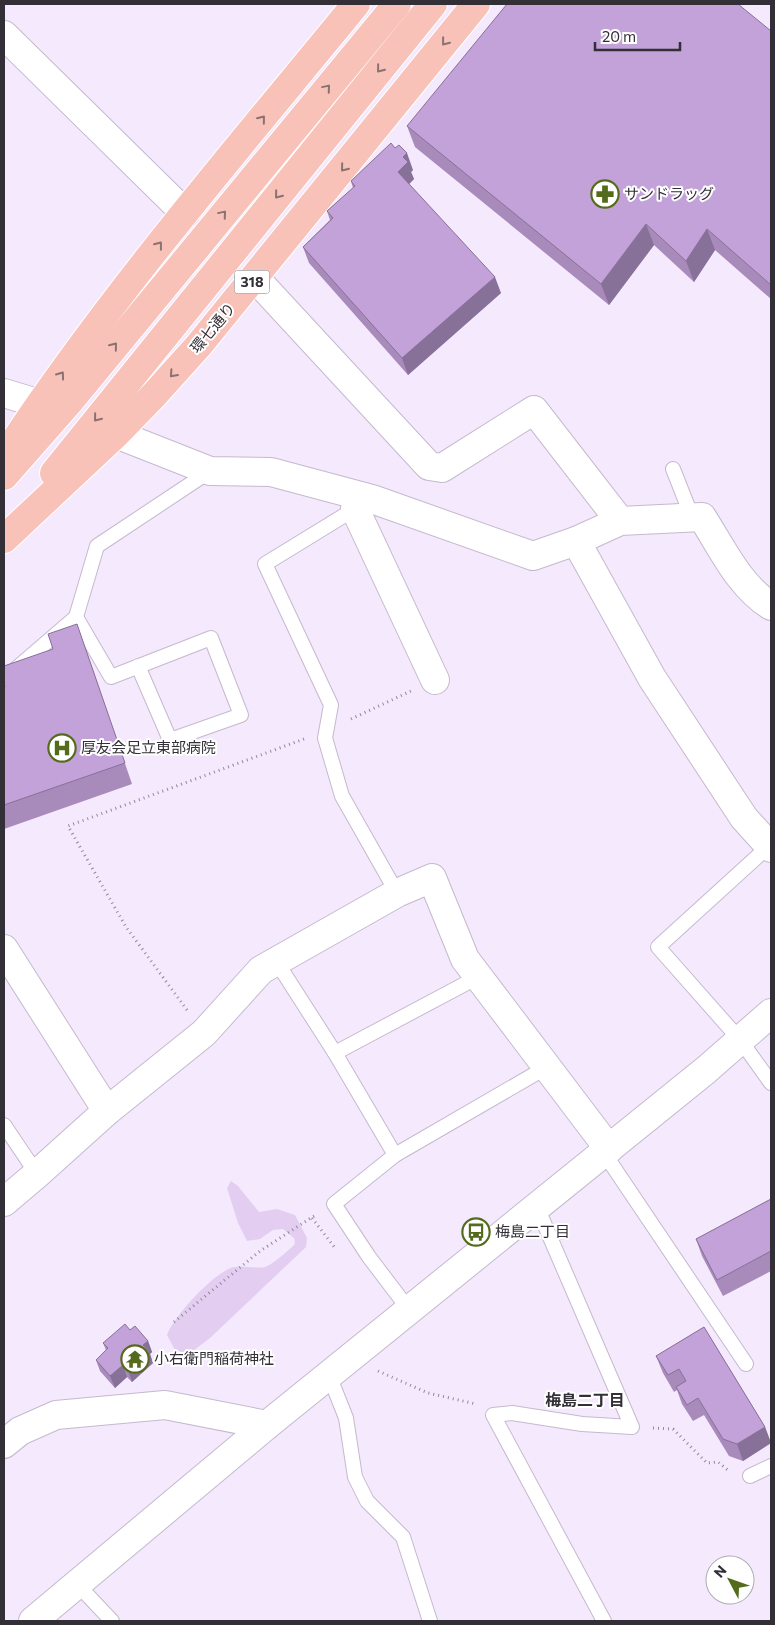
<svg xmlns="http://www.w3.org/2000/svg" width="775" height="1625" viewBox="0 0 775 1625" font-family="Commissioner,'Noto Sans JP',sans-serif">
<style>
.green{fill:#e3cdf1}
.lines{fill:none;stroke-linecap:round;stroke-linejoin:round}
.service-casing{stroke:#c5b9cd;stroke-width:16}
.minor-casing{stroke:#c5b9cd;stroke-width:30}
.tertiary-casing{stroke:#c5b9cd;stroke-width:30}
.primary-casing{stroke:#fff;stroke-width:30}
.path{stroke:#928a98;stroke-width:3;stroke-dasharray:1 4;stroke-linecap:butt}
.service{stroke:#fff;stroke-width:14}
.minor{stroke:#fff;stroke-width:28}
.tertiary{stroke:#fff;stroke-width:28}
.primary{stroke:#f8c2b9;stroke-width:28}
.wall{fill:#a88abb}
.shaded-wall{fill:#887198}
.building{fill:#c3a1d9;stroke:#887198}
.oneway{stroke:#8c7171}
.labels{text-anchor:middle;stroke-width:4;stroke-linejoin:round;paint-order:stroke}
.shield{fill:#fff;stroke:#706d72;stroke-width:1}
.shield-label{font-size:14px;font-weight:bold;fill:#332f36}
.poi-label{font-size:15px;fill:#332f36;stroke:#fff;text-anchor:start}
.street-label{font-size:15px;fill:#332f36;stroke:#fff}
.neighbourhood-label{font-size:16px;font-weight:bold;fill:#332f36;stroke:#fff}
</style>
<rect width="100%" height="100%" fill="#f5e9fd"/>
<path class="green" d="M 231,1181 L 238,1186 L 259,1212 L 277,1209 L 295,1215 L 307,1238 L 306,1247 L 210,1338 L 189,1354 L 175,1350 L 167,1335 C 173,1317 215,1271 234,1267 C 244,1265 255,1269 265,1267 C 272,1265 289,1250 295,1244 L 294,1238 L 283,1229 L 273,1230 L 260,1239 L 247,1241 L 238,1223 L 227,1188 Z"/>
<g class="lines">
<g class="service-casing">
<g id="service">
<polyline points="673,469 692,517"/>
<polyline points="358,507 265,564 331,705 325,738 342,796 397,893"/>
<polyline points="76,617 111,677 211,638 241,715 170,740 138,666"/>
<polyline points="4,679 76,617 97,546 210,471"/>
<polyline points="769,846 658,947 741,1041 771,1083"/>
<polyline points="276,961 335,1053 395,1155"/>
<polyline points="335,1053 478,977"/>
<polyline points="4,1125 37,1174"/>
<polyline points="604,1153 746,1364"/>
<polyline points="537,1207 632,1427 582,1424 512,1413 493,1415 604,1621"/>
<polyline points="410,1311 369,1257 334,1204 395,1155 547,1067"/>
<polyline points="329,1375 346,1418 355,1477 367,1501 403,1537 430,1621"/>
<polyline points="750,1476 771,1466"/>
<polyline points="77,1584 112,1621"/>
</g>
</g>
<g class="minor-casing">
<g id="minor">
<polyline points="4,35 185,213"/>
<polyline points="255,278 429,466 442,468 534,410 620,521"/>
<polyline points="4,393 40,404"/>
<path d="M 116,434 L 210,471 L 271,472 L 372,499 L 533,556 L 576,541 L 620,521 L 702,517 C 722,548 739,586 771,606"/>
<polyline points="355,509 435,680"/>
<polyline points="576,541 652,678 744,818 771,848"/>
<polyline points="4,949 107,1111"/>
<polyline points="4,1202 37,1174 107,1111 204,1033 261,970 397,893 432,878 465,959 609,1149"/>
<polyline points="4,1444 20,1431 56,1415 165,1405 267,1425"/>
</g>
</g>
<g class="tertiary-casing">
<polyline id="tertiary" points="33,1621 267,1425 706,1070 771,1013"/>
</g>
<g class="primary-casing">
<g id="primary">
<path d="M 14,442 C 117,288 239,147 356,4"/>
<polyline points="54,473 433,4"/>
<polyline points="4,476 69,402 397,4"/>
<polyline points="4,539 116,434 154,395 199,345 476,4"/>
</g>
</g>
<g class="path">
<polyline points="351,719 411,691"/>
<polyline points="187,1010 126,927 68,826 304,739"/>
<polyline points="312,1218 335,1248"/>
<polyline points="174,1322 260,1251 317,1214"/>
<polyline points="378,1371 428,1393 476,1404"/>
<polyline points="653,1428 673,1429 707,1463 718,1462 729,1471"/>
</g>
<use href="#service" class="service"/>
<use href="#minor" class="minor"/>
<use href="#tertiary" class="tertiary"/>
<use href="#primary" class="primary"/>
</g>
<g class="wall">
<polygon points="771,31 771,299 715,250 694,282 654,245 609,305 415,147 407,126"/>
<polygon points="413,170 411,172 414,179 409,184 501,293 408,375 309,263 303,247 330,220 327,211 353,188 351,181"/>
<polygon points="77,624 132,784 4,829 4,688 53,649"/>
<polygon points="771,1199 771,1271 723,1296 702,1256 696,1239"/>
<polygon points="704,1327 765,1427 771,1443 743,1461 729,1456 704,1415 693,1421 682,1404 677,1390 674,1392 663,1373 656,1356"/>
<polygon points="130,1330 148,1341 152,1352 150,1354 153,1363 132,1382 127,1377 115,1388 100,1371 96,1360 106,1350 103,1343"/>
</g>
<g class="shaded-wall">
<polygon points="407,153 413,170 411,172 414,179 405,188 398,172 403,157"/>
<polygon points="646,224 654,245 609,305 601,284"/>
<polygon points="707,229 715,250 694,282 686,261"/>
<polygon points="495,277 501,293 408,375 402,358"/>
<polygon points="148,1341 152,1352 150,1354 153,1363 132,1382 128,1370 143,1345"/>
<polygon points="123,1365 127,1377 115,1388 110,1376"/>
<polygon points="765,1427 771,1443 743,1461 737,1444"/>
</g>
<g class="building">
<polygon points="507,4 738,4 771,31 771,285 707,229 686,261 646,224 601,284 407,126"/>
<polygon points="391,143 395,148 399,145 407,153 403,157 408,162 398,172 495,277 402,358 303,247 333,218 327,211 355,186 351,181"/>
<polygon points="77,624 125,763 4,805 4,688 5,687 4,683 4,666 53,649 48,634"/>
<polygon points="771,1199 771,1251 717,1280 696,1239"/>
<polygon points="125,1324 130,1330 135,1326 148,1341 143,1345 149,1352 128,1370 123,1365 110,1376 96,1360 108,1348 103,1343"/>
<polygon points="704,1327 765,1427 737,1444 723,1439 698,1398 687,1405 676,1387 686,1381 679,1369 668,1375 656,1356"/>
</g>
<defs><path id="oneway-chevron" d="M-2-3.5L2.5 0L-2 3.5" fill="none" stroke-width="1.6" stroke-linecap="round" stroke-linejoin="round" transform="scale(1.25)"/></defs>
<g class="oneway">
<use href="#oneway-chevron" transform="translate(445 42) rotate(129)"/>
<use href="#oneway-chevron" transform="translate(380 69) rotate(129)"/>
<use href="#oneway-chevron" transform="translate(327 88) rotate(-50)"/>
<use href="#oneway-chevron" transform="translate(262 119) rotate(-51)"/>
<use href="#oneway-chevron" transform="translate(344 168) rotate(129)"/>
<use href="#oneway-chevron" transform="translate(278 195) rotate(129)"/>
<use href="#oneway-chevron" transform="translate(223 214) rotate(-50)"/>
<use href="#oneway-chevron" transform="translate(159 245) rotate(-52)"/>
<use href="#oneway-chevron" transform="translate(114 346) rotate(-51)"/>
<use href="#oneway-chevron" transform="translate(173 374) rotate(132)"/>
<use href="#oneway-chevron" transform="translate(61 375) rotate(-54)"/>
<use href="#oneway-chevron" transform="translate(97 418) rotate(129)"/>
</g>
<defs>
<g id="pharmacy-ring" transform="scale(1.4375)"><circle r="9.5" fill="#fff" stroke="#536b1b" stroke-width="1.5"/><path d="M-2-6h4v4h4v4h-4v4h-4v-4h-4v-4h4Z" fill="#536b1b"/></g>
<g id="hospital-ring" transform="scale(1.4375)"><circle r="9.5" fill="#fff" stroke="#536b1b" stroke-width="1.5"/><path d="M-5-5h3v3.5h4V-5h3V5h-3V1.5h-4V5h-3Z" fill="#536b1b"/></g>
<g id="bus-ring" transform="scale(1.4375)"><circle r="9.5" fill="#fff" stroke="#536b1b" stroke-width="1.5"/><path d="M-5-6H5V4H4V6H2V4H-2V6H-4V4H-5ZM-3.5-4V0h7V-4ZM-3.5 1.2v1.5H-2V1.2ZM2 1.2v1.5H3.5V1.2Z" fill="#536b1b"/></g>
<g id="temple-ring" transform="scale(1.4375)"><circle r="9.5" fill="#fff" stroke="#536b1b" stroke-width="1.5"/><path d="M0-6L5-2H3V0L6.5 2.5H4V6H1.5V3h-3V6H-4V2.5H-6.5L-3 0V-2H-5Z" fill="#536b1b"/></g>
</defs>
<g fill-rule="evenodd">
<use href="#pharmacy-ring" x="605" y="194"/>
<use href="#hospital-ring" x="62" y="748"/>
<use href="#bus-ring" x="476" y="1232"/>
<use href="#temple-ring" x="135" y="1359"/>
</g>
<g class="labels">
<rect class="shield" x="234.5" y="270.5" width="35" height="23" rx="4"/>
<g class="shield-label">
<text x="252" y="287">318</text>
</g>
<g class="poi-label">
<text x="624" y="199">サンドラッグ</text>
<text x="81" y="753">厚友会足立東部病院</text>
<text x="495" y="1237">梅島二丁目</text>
<text x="154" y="1364">小右衛門稲荷神社</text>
</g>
<g class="street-label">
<text transform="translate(213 328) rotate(-50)" y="5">環七通り</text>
</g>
<g class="neighbourhood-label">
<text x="585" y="1406">梅島二丁目</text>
</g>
</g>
<rect width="775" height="1625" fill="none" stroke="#332f36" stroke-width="10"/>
<g transform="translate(730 1580) rotate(311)"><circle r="24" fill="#ffffff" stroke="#adacaf"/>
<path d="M0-4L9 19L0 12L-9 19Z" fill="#536b1b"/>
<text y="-8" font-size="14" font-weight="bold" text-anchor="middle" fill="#332f36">N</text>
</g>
<path d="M595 42v8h85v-8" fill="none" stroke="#332f36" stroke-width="2.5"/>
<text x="602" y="42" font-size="15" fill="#332f36" stroke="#ffffff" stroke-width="4" paint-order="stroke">20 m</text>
</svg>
